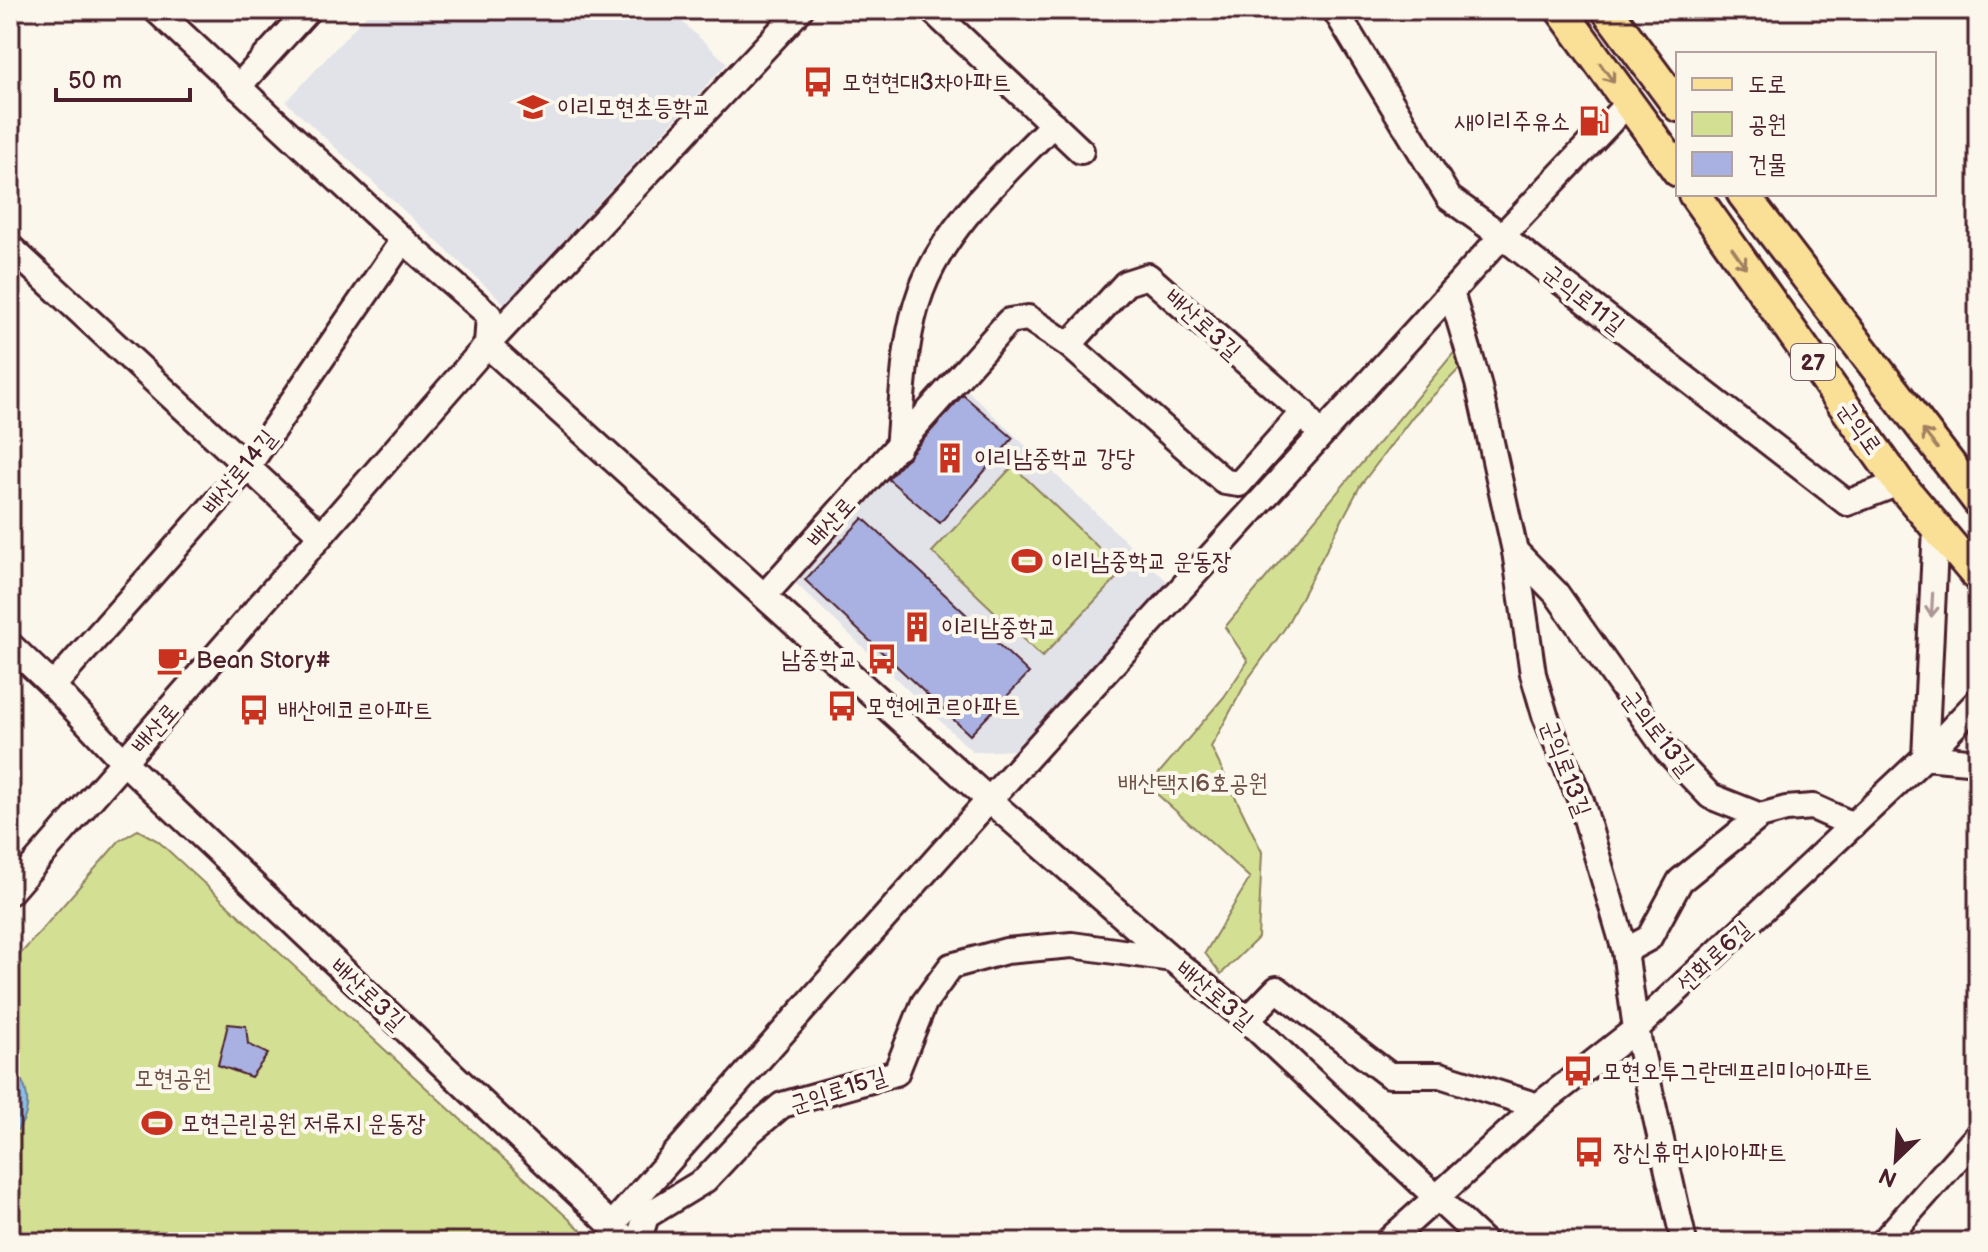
<svg xmlns="http://www.w3.org/2000/svg" width="1988" height="1252" viewBox="0 0 1988 1252" font-family="'Balsamiq Sans','Poor Story',sans-serif">
<style>
.built{fill:#e2e2e9}
.green{fill:#d3e093;stroke:#8e805f;stroke-width:2}
.water{fill:#89bfe7;stroke:#707f9c;stroke-width:2}
.building{fill:#a9b1e2;stroke:#4a1f2b;stroke-width:2}
.lines{fill:none;stroke-linecap:round;stroke-linejoin:round}
.minor-casing{stroke:#4a1f2b;stroke-width:30}
.major-casing{stroke:#4a1f2b;stroke-width:36}
.minor{stroke:#fbf7ec;stroke-width:24}
.major{stroke:#fadf96;stroke-width:30}
.oneway{stroke:#a27f60}
.oneway2{stroke:#ab9695}
.labels{text-anchor:middle;stroke-width:8;stroke-linejoin:round;paint-order:stroke}
.shield{fill:#fbf7ec;stroke:#7f6065;stroke-width:2}
.shield-label{font-size:22px;font-weight:bold;fill:#4a1f2b}
.poi-label{font-size:24px;fill:#4a1f2b;stroke:#fbf7ec;text-anchor:start}
.street-label{font-size:24px;fill:#4a1f2b;stroke:#fbf7ec}
.park-label{font-size:24px;fill:#6c4f45;stroke:#fbf7ec}
</style>
<rect width="100%" height="100%" fill="#fbf7ec"/>
<filter id="ink" filterUnits="userSpaceOnUse"><feTurbulence type="fractalNoise" baseFrequency=".0125" numOctaves="2"/><feDisplacementMap in="SourceGraphic" scale="16" xChannelSelector="R" yChannelSelector="G"/><feConvolveMatrix kernelMatrix="1 2 1 2 8 2 1 2 1" color-interpolation-filters="sRGB"/></filter>
<g filter="url(#ink)">
<g class="built">
<polygon points="371,10 669,10 727,63 505,304 286,102"/>
<polygon points="962,385 1168,582 1014,750 973,752 788,576"/>
</g>
<g class="green">
<polygon points="1462,343 1472,356 1414,415 1360,486 1285,628 1248,679 1211,747 1262,852 1258,938 1221,974 1205,953 1250,878 1148,786 1224,697 1248,661 1225,627"/>
<polygon points="1013,466 1123,571 1042,657 932,552"/>
<polygon points="138,830 158,841 594,1242 28,1242 10,1226 10,966 119,841"/>
</g>
<path class="water" d="M 10,1066 C 32,1086 34,1117 10,1137 Z"/>
<g class="building">
<polygon points="963,395 1013,438 940,523 888,479"/>
<polygon points="863,518 1029,673 970,735 805,580"/>
<polygon points="228,1024 246,1026 248,1044 268,1054 251,1077 218,1065"/>
</g>
<g class="lines">
<g class="minor-casing">
<g id="minor">
<polyline points="156,10 403,240 489,315 487,345 989,800 1172,959 1247,1020 1484,1242"/>
<polyline points="932,10 1081,151"/>
<polyline points="1335,10 1449,198 1502,236 1847,503 1899,483"/>
<polyline points="238,87 308,10"/>
<polyline points="10,247 321,535"/>
<polyline points="1451,292 1478,383 1515,551 1533,674 1545,715 1581,801 1625,951 1636,1029 1684,1242"/>
<polyline points="1069,345 1126,283 1148,276 1303,412 1312,425"/>
<path d="M 898,448 C 903,397 903,339 921,291 C 946,224 1005,174 1053,124"/>
<polyline points="1515,551 1556,593 1667,751 1710,796 1760,816 1786,809 1813,807 1853,825"/>
<polyline points="765,595 1009,321 1028,318 1069,345 1225,482 1239,484 1303,412"/>
<polyline points="10,645 53,686 125,763 629,1242"/>
<polyline points="53,686 248,466 403,240"/>
<polyline points="1925,757 1936,527"/>
<polyline points="1925,757 1978,762"/>
<polyline points="10,892 487,345 800,10"/>
<polyline points="1625,951 1649,938 1680,881 1760,816"/>
<polyline points="1247,1020 1277,989 1389,1075 1440,1075 1538,1106"/>
<polyline points="612,1225 989,800 1502,236 1629,102"/>
<polyline points="638,1242 646,1216 705,1180 751,1131 782,1105 896,1073 924,1003 951,966 1006,951 1072,945 1172,959"/>
<polyline points="1387,1242 1538,1106 1636,1029 1925,757 1978,701"/>
<polyline points="1883,1242 1978,1135"/>
</g>
</g>
<g class="major-casing">
<g id="major">
<polyline points="1561,10 1678,171"/>
<polyline points="1607,10 1678,106"/>
<polyline points="1694,194 1899,483 1978,577"/>
<polyline points="1743,194 1978,501"/>
</g>
</g>
<use href="#minor" class="minor"/>
<use href="#major" class="major"/>
</g>
<defs><path id="oneway-shaft" d="M-6 0H5M1.5-3L5.5 0L1.5 3" fill="none" stroke-width="1.6" stroke-linecap="round" stroke-linejoin="round" transform="scale(2)"/></defs>
<g class="oneway">
<use href="#oneway-shaft" transform="translate(1607 73) rotate(54)"/>
<use href="#oneway-shaft" transform="translate(1739 258) rotate(55)"/>
<use href="#oneway-shaft" transform="translate(1930 439) rotate(-128)"/>
</g>
<use class="oneway2" href="#oneway-shaft" transform="translate(1932 605) rotate(93)"/>
</g>
<defs>
<g id="bus-bare" transform="scale(2.4)"><path d="M-5-6H5V4H4V6H2V4H-2V6H-4V4H-5ZM-3.5-4V0h7V-4ZM-3.5 1.2v1.5H-2V1.2ZM2 1.2v1.5H3.5V1.2Z" fill="#c8321e" stroke="#fbf7ec" stroke-width="2.5" paint-order="stroke"/></g>
<g id="school-bare" transform="scale(2.4)"><path d="M0-5L7-2L0 1L-7-2ZM-4 1L0 2.5L4 1V4Q0 6-4 4Z" fill="#c8321e" stroke="#fbf7ec" stroke-width="2.5" paint-order="stroke"/></g>
<g id="fuel-bare" transform="scale(2.4)"><path d="M-5.5-6h7V0h2V4h1.3V-2.5L3-4.5l.8-.8L6-3V5H2.5V1h-1V6h-7ZM-4.2-4.7v3.2H.2V-4.7Z" fill="#c8321e" stroke="#fbf7ec" stroke-width="2.5" paint-order="stroke"/></g>
<g id="building-bare" transform="scale(2.4)"><path d="M-4-6H4V6H1V3H-1V6H-4ZM-2.5-4.3h1.7v1.8h-1.7ZM.8-4.3h1.7v1.8H.8ZM-2.5-1h1.7V.8h-1.7ZM.8-1h1.7V.8H.8Z" fill="#c8321e" stroke="#fbf7ec" stroke-width="2.5" paint-order="stroke"/></g>
<g id="stadium-bare" transform="scale(2.4)"><path d="M0-5a6.5 5 0 1 0 0 10a6.5 5 0 1 0 0-10ZM-3.5-1.8h7v3.6h-7Z" fill="#c8321e" stroke="#fbf7ec" stroke-width="2.5" paint-order="stroke"/></g>
<g id="cafe-bare" transform="scale(2.4)"><path d="M-5.5-4.5H6V0H3Q3 3.5 0 3.5H-2.5Q-5.5 3.5-5.5 0ZM3-3.2v2h1.7v-2ZM-6 4.5H4V6H-6Z" fill="#c8321e" stroke="#fbf7ec" stroke-width="2.5" paint-order="stroke"/></g>
</defs>
<g fill-rule="evenodd">
<use href="#bus-bare" x="818" y="82"/>
<use href="#school-bare" x="533" y="107"/>
<use href="#fuel-bare" x="1594" y="121"/>
<use href="#building-bare" x="950" y="458"/>
<use href="#stadium-bare" x="1027" y="561"/>
<use href="#building-bare" x="917" y="627"/>
<use href="#bus-bare" x="882" y="659"/>
<use href="#cafe-bare" x="172" y="660"/>
<use href="#bus-bare" x="842" y="706"/>
<use href="#bus-bare" x="254" y="710"/>
<use href="#bus-bare" x="1578" y="1071"/>
<use href="#stadium-bare" x="157" y="1123"/>
<use href="#bus-bare" x="1589" y="1152"/>
</g>
<g class="labels">
<rect class="shield" x="1791" y="344" width="44" height="36" rx="6"/>
<g class="shield-label">
<text x="1813" y="370">27</text>
</g>
<g class="poi-label">
<text x="842" y="90">모현현대3차아파트</text>
<text x="557" y="115">이리모현초등학교</text>
<text x="1570" y="129" text-anchor="end">새이리주유소</text>
<text x="974" y="466">이리남중학교 강당</text>
<text x="1051" y="569">이리남중학교 운동장</text>
<text x="941" y="635">이리남중학교</text>
<text x="858" y="667" text-anchor="end">남중학교</text>
<text x="196" y="668">Bean Story#</text>
<text x="866" y="714">모현에코르아파트</text>
<text x="278" y="718">배산에코르아파트</text>
<text x="1602" y="1079">모현오투그란데프리미어아파트</text>
<text x="181" y="1131">모현근린공원 저류지 운동장</text>
<text x="1613" y="1160">장신휴먼시아아파트</text>
</g>
<g class="street-label">
<text transform="translate(1584 299) rotate(38)" y="8">군익로11길</text>
<text transform="translate(1203 324) rotate(42)" y="8">배산로3길</text>
<text transform="translate(1860 428) rotate(55)" y="8">군익로</text>
<text transform="translate(239 472) rotate(-51)" y="8">배산로14길</text>
<text transform="translate(831 522) rotate(-48)" y="8">배산로</text>
<text transform="translate(155 728) rotate(-49)" y="8">배산로</text>
<text transform="translate(1658 733) rotate(52)" y="8">군의로13길</text>
<text transform="translate(1566 768) rotate(69)" y="8">군익로13길</text>
<text transform="translate(1714 956) rotate(-43)" y="8">선화로6길</text>
<text transform="translate(368 994) rotate(43)" y="8">배산로3길</text>
<text transform="translate(1215 995) rotate(40)" y="8">배산로3길</text>
<text transform="translate(838 1090) rotate(-18)" y="8">군익로15길</text>
</g>
<g class="park-label">
<text x="1193" y="791">배산택지6호공원</text>
<text x="173" y="1086">모현공원</text>
</g>
</g>
<rect width="1988" height="1252" fill="none" stroke="#fbf7ec" stroke-width="40"/>
<rect x="20" y="20" width="1948" height="1212" fill="none" stroke="#4a1f2b" stroke-width="3" filter="url(#ink)"/>
<rect x="1676" y="52" width="260" height="144" fill="#fbf7ec" stroke="#b4a19f" stroke-width="2"/>
<rect x="1692" y="78" width="40" height="12" fill="#fadf96" stroke="#b4a19f" stroke-width="2"/>
<text x="1748" y="92" font-size="24" fill="#4a1f2b">도로</text>
<rect x="1692" y="112" width="40" height="24" fill="#d3e093" stroke="#b4a19f" stroke-width="2"/>
<text x="1748" y="132" font-size="24" fill="#4a1f2b">공원</text>
<rect x="1692" y="152" width="40" height="24" fill="#a9b1e2" stroke="#b4a19f" stroke-width="2"/>
<text x="1748" y="172" font-size="24" fill="#4a1f2b">건물</text>
<g transform="translate(1896 1160) rotate(205)" stroke="#fbf7ec" stroke-width="6" paint-order="stroke">
<path d="M0-6L14 30L0 20L-14 30Z" fill="#4a1f2b"/>
<text y="-12" font-size="22" font-weight="bold" text-anchor="middle" fill="#4a1f2b">N</text>
</g>
<path d="M56 88v12h134v-12" fill="none" stroke="#4a1f2b" stroke-width="4"/>
<text x="68" y="88" font-size="24" fill="#4a1f2b" stroke="#fbf7ec" stroke-width="6" paint-order="stroke">50 m</text>
</svg>
